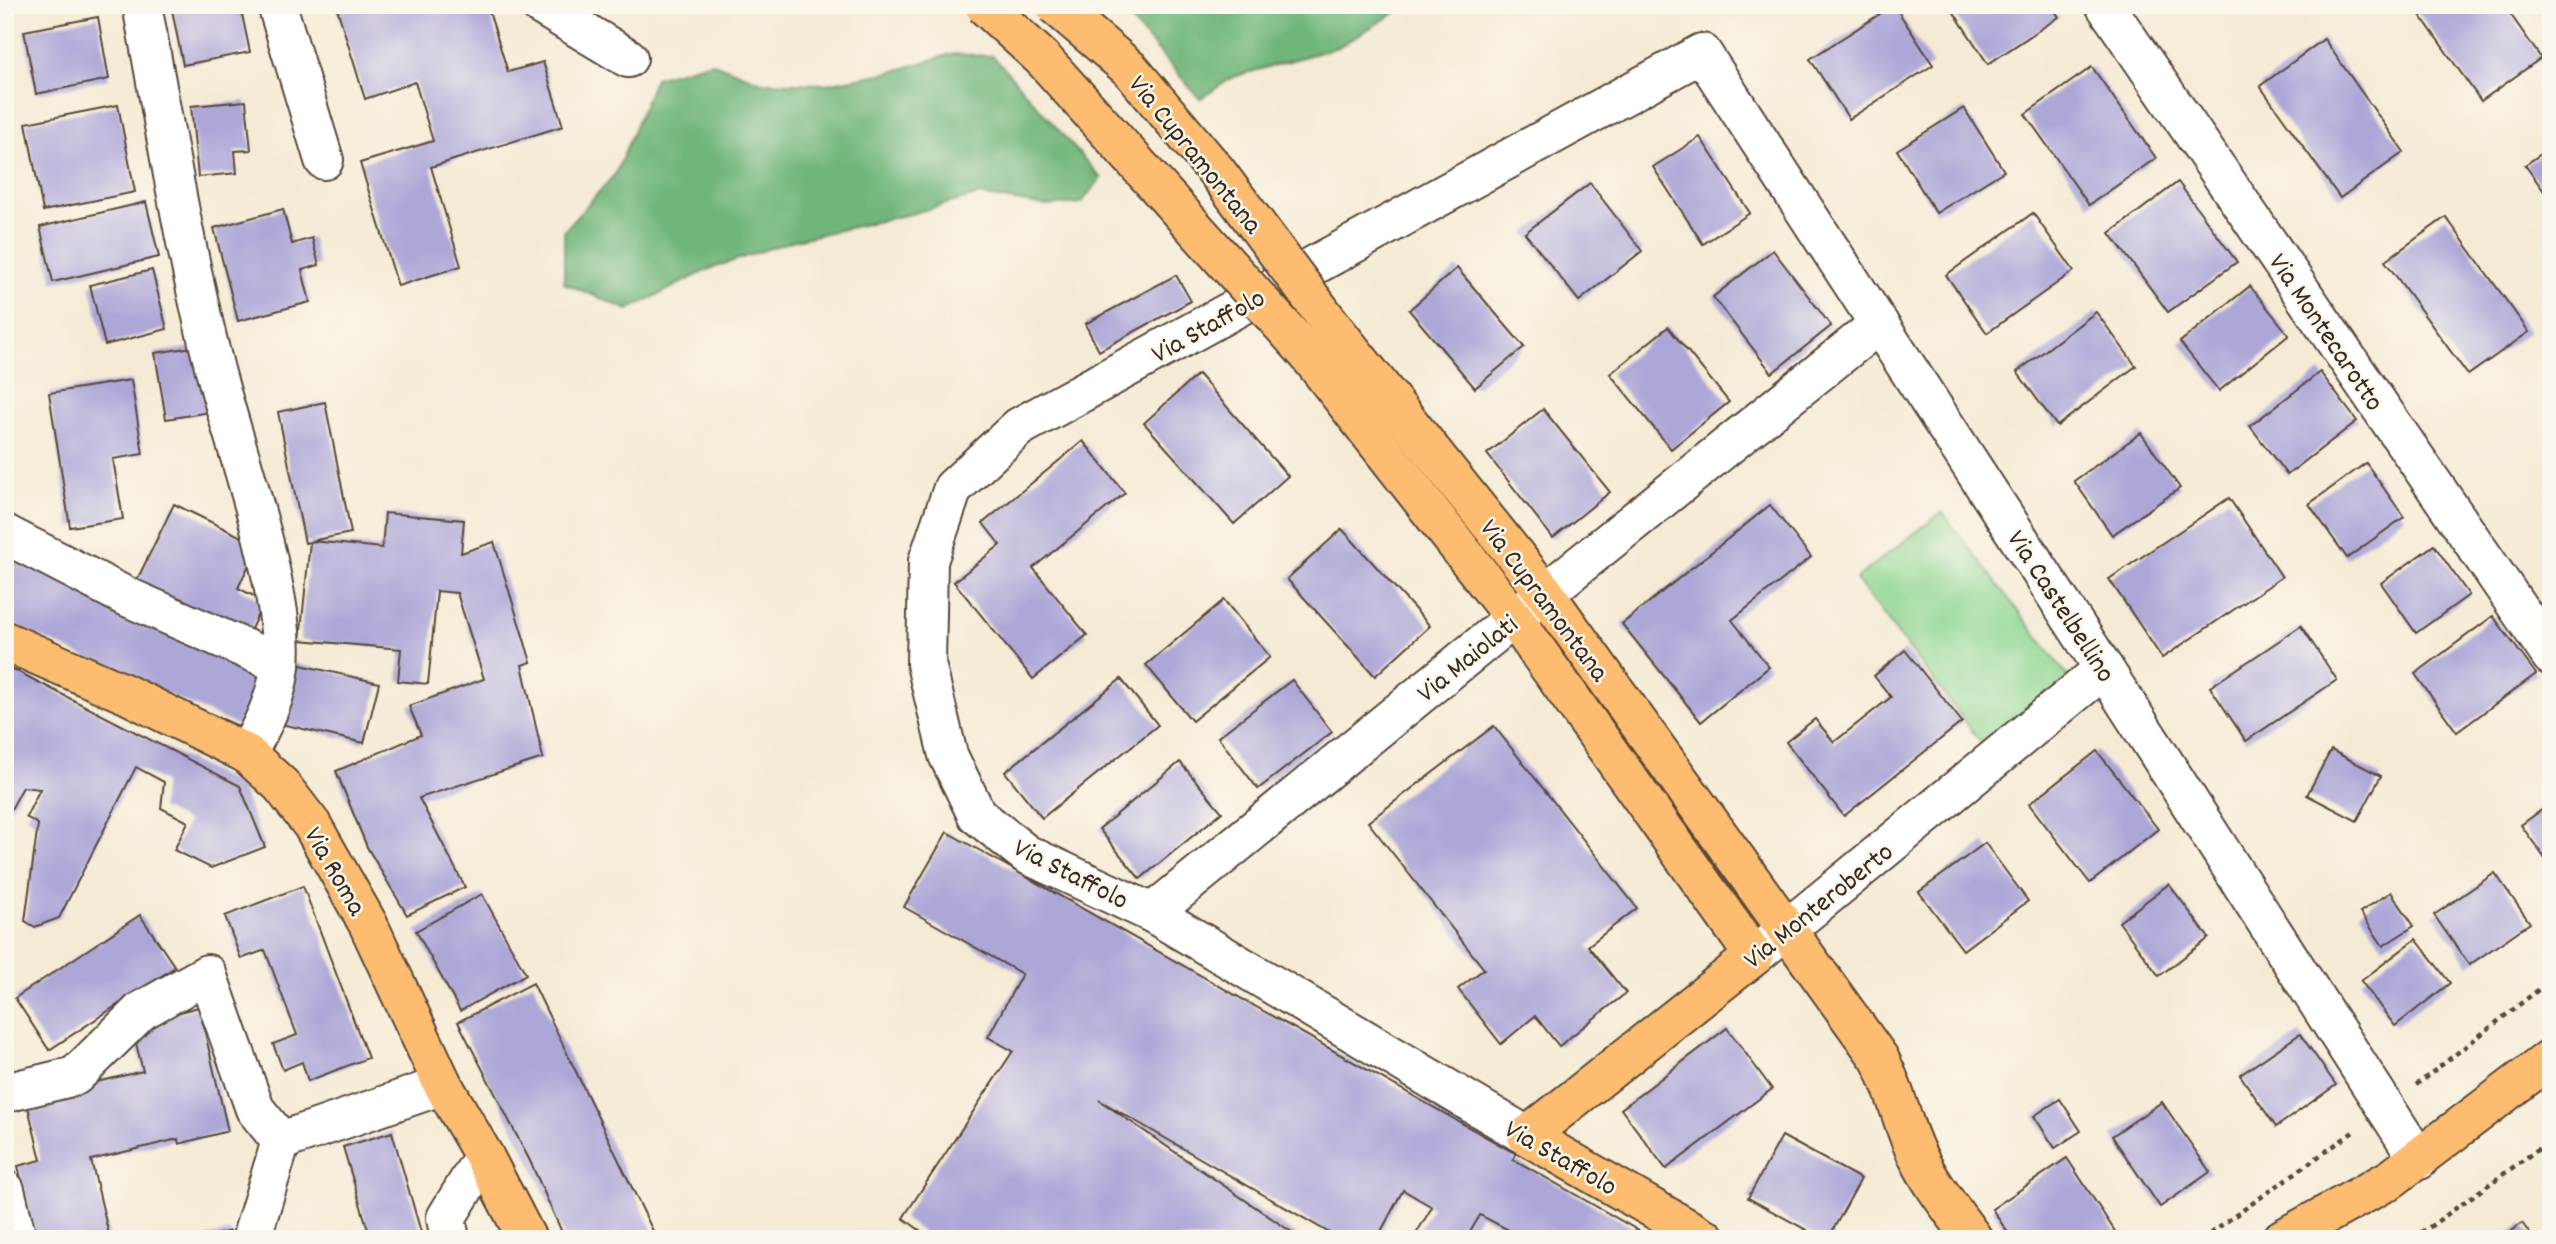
<svg xmlns="http://www.w3.org/2000/svg" width="2556" height="1244" viewBox="0 0 2556 1244" font-family="Dekko,sans-serif">
<style>
.green{fill:#8bd590;stroke:#638057;stroke-width:2}
.forest{fill:#70b67a;stroke:#56704c;stroke-width:2}
.building{fill:#ada7d8}
.lines{fill:none;stroke-linecap:round;stroke-linejoin:round}
.minor-casing{stroke:#574739;stroke-width:42}
.major-casing{stroke:#574739;stroke-width:42}
.path{stroke:#574739;stroke-width:4.5;stroke-dasharray:5 5;stroke-linecap:butt}
.minor{stroke:#fff;stroke-width:38}
.major{stroke:#fdbc6f;stroke-width:38}
.major-bridge-casing{stroke:#574739;stroke-width:42;stroke-linecap:butt}
.major-bridge{stroke:#fdbc6f;stroke-width:38}
.labels{text-anchor:middle;stroke-width:5;stroke-linejoin:round;paint-order:stroke}
.street-label{font-size:28px;fill:#3b2a1e;stroke:#fbf7ec}
</style>
<rect width="100%" height="100%" fill="#fbf7ec"/>
<filter id="ink" filterUnits="userSpaceOnUse"><feTurbulence type="fractalNoise" baseFrequency=".0143" numOctaves="2"/><feDisplacementMap in="SourceGraphic" scale="14" xChannelSelector="R" yChannelSelector="G"/><feConvolveMatrix kernelMatrix="1 2 1 2 8 2 1 2 1" color-interpolation-filters="sRGB"/></filter>
<filter id="wash" filterUnits="userSpaceOnUse"><feTurbulence type="fractalNoise" baseFrequency=".00686" numOctaves="4" result="noise"/><feDisplacementMap in="SourceGraphic" scale="28" xChannelSelector="R" yChannelSelector="G"/><feGaussianBlur stdDeviation="1.57" result="paint"/><feColorMatrix in="noise" values="0 0 0 0 0 0 0 0 0 0 0 0 0 0 0 0 0 1.4 0 .05"/><feComposite in="paint" operator="in"/></filter>
<g filter="url(#wash)">
<rect width="100%" height="100%" fill="#f5ebd5"/>
<polygon class="green" points="1942,512 2073,683 1986,749 1856,579"/>
<g class="forest">
<polygon points="1118,5 1408,5 1338,47 1233,77 1200,99"/>
<polygon points="951,54 993,56 1101,178 1081,203 1046,206 979,195 910,214 791,241 707,270 628,310 564,283 564,231 616,173 655,78 711,62 762,82 826,84 891,72"/>
</g>
<g id="blocks">
<g class="building">
<polygon points="171,5 240,5 250,52 183,65"/>
<polygon points="336,5 487,5 508,72 543,62 563,126 431,167 461,266 398,286 360,163 433,141 415,82 365,99"/>
<polygon points="1894,5 1933,65 1849,119 1810,59"/>
<polygon points="1949,5 2051,5 2059,17 1988,64"/>
<polygon points="2413,5 2504,5 2541,58 2481,101"/>
<polygon points="98,17 109,79 36,94 24,31"/>
<polygon points="2324,39 2404,152 2340,198 2260,86"/>
<polygon points="2092,67 2156,158 2089,205 2025,114"/>
<polygon points="246,101 251,150 235,151 237,173 198,177 191,106"/>
<polygon points="118,105 135,192 43,211 26,123"/>
<polygon points="1964,108 2004,171 1936,213 1897,150"/>
<polygon points="1700,137 1750,213 1703,244 1653,167"/>
<polygon points="2551,147 2551,201 2525,165"/>
<polygon points="2178,182 2237,262 2168,312 2110,233"/>
<polygon points="1590,183 1642,251 1579,301 1525,233"/>
<polygon points="146,202 159,257 53,282 40,227"/>
<polygon points="283,209 292,244 312,238 319,265 302,270 310,302 238,321 214,228"/>
<polygon points="2033,213 2074,271 1987,333 1946,275"/>
<polygon points="2446,217 2529,332 2468,375 2385,261"/>
<polygon points="1773,250 1831,326 1772,373 1713,297"/>
<polygon points="1457,268 1524,347 1475,388 1409,310"/>
<polygon points="152,270 167,329 105,345 90,285"/>
<polygon points="1176,275 1191,301 1099,351 1085,324"/>
<polygon points="2250,286 2289,335 2219,391 2180,342"/>
<polygon points="2096,312 2136,366 2057,426 2017,372"/>
<polygon points="1668,327 1729,402 1671,449 1610,374"/>
<polygon points="199,346 210,412 166,419 155,353"/>
<polygon points="2320,372 2357,421 2287,475 2250,426"/>
<polygon points="1198,374 1288,476 1234,524 1144,423"/>
<polygon points="131,380 143,454 113,459 123,519 70,527 49,393"/>
<polygon points="325,402 351,533 311,541 382,548 385,513 464,520 461,553 494,542 531,662 522,665 543,758 419,798 465,887 407,915 367,847 336,771 421,735 409,706 484,679 457,593 437,591 428,684 398,681 401,649 300,640 310,542 305,543 278,412"/>
<polygon points="1543,409 1610,492 1553,538 1487,454"/>
<polygon points="2141,433 2180,488 2112,535 2074,481"/>
<polygon points="1083,441 1125,493 1033,568 1087,635 1033,679 954,582 1000,545 983,523"/>
<polygon points="2366,463 2404,517 2347,558 2309,504"/>
<polygon points="2229,498 2282,577 2162,658 2109,579"/>
<polygon points="174,504 258,545 238,588 264,601 246,640 134,586"/>
<polygon points="1770,505 1811,557 1732,620 1769,667 1701,722 1622,624"/>
<polygon points="1342,529 1430,626 1375,676 1287,579"/>
<polygon points="2434,545 2469,595 2416,633 2381,583"/>
<polygon points="5,551 272,677 247,730 5,621"/>
<polygon points="1224,600 1270,657 1192,721 1146,665"/>
<polygon points="2493,616 2536,674 2457,732 2415,674"/>
<polygon points="2301,626 2337,680 2246,741 2210,687"/>
<polygon points="1905,650 1962,722 1844,816 1786,742 1815,719 1834,742 1891,697 1874,676"/>
<polygon points="292,663 379,683 364,743 277,723"/>
<polygon points="5,665 240,786 265,847 211,868 174,850 188,822 161,808 164,782 136,767 59,918 35,927 25,921 38,824 26,817 40,789 23,787 8,815 5,814"/>
<polygon points="1121,679 1158,725 1042,818 1005,772"/>
<polygon points="1292,680 1332,732 1258,789 1218,737"/>
<polygon points="1494,726 1637,908 1588,946 1626,993 1559,1046 1535,1016 1501,1044 1458,989 1484,969 1368,822"/>
<polygon points="2331,750 2381,776 2357,821 2307,795"/>
<polygon points="2097,751 2158,829 2090,883 2029,804"/>
<polygon points="1180,762 1222,812 1140,879 1099,829"/>
<polygon points="2551,803 2551,867 2521,825"/>
<polygon points="947,832 1516,1154 1513,1159 1653,1239 1526,1239 1480,1215 1466,1239 1413,1239 1432,1207 1403,1190 1377,1239 1340,1239 1099,1100 1302,1239 932,1239 903,1218 1013,1051 988,1037 1022,974 904,907"/>
<polygon points="1985,843 2028,901 1963,950 1919,892"/>
<polygon points="2495,873 2530,923 2469,965 2434,915"/>
<polygon points="2169,884 2209,938 2159,976 2119,922"/>
<polygon points="303,886 368,1058 308,1081 302,1062 283,1070 273,1044 297,1035 265,950 241,959 225,916"/>
<polygon points="2391,892 2414,926 2383,946 2360,912"/>
<polygon points="482,894 526,974 460,1011 416,931"/>
<polygon points="140,915 175,967 49,1050 15,998"/>
<polygon points="2416,939 2450,983 2395,1026 2361,981"/>
<polygon points="533,983 654,1233 642,1239 575,1239 574,1236 565,1239 530,1161 458,1022"/>
<polygon points="199,1007 228,1131 179,1144 178,1139 91,1160 110,1239 35,1239 18,1166 41,1160 26,1099 143,1071 131,1024"/>
<polygon points="1727,1028 1772,1089 1666,1169 1621,1109"/>
<polygon points="2300,1034 2336,1085 2276,1127 2240,1075"/>
<polygon points="2060,1099 2081,1131 2055,1148 2034,1116"/>
<polygon points="2162,1102 2210,1172 2160,1207 2112,1136"/>
<polygon points="392,1132 423,1239 341,1239 368,1230 343,1147"/>
<polygon points="1782,1136 1861,1179 1828,1239 1823,1239 1748,1198"/>
<polygon points="2067,1158 2118,1236 2114,1239 2012,1239 1992,1209"/>
<polygon points="2522,1223 2534,1239 2502,1239"/>
<polygon points="230,1231 232,1239 203,1239 203,1238"/>
</g>
</g>
</g>
<g filter="url(#ink)">
<use href="#blocks" fill-opacity="0" stroke="#574739" stroke-width="2"/>
<g class="lines">
<g class="minor-casing">
<g id="minor">
<path d="M 142,5 C 165,127 184,250 215,370 C 232,435 255,499 269,565 C 276,597 283,631 280,665 C 278,696 262,726 247,754"/>
<polyline points="277,5 324,160"/>
<polyline points="540,5 628,58"/>
<polyline points="2105,5 2551,656"/>
<polyline points="5,534 123,595 280,664"/>
<polyline points="1152,913 1514,618 1879,324"/>
<polyline points="1754,956 2104,669"/>
<polyline points="5,1093 75,1076 141,1011 207,974 255,1109 281,1141"/>
<polyline points="1527,1136 1152,913 1026,854 977,815 948,755 926,664 928,561 953,488 1019,427 1702,53 2104,669 2419,1160"/>
<polyline points="281,1141 443,1085"/>
<polyline points="5,1190 17,1239"/>
<polyline points="253,1239 253,1233 281,1141"/>
<polyline points="450,1239 446,1218 484,1156"/>
</g>
</g>
<g class="major-casing">
<g id="major">
<path d="M 1332,326 L 1545,593 L 1879,1058 C 1896,1090 1901,1121 1916,1153 C 1931,1185 1953,1211 1973,1239"/>
<polyline points="1307,353 1514,618 1754,956 1527,1136 1706,1239"/>
<polyline points="5,641 126,694 247,754 281,785 312,825 368,924 443,1085 484,1156 527,1239"/>
<polyline points="2282,1239 2391,1179 2551,1058"/>
</g>
</g>
<g class="path">
<polyline points="2416,1085 2551,980"/>
<polyline points="2202,1239 2356,1130"/>
<polyline points="2413,1239 2551,1140"/>
</g>
<use href="#minor" class="minor"/>
<use href="#major" class="major"/>
<g class="major-bridge-casing">
<g id="major-bridge">
<polyline points="984,5 1043,59 1307,353"/>
<polyline points="1055,5 1130,69 1217,172 1332,326"/>
</g>
</g>
<use href="#major-bridge" class="major-bridge"/>
</g>
</g>
<g class="labels">
<g class="street-label">
<text transform="translate(1197 153) rotate(51)" y="10">Via Cupramontana</text>
<text transform="translate(1207 324) rotate(-29)" y="10">Via Staffolo</text>
<text transform="translate(2328 331) rotate(56)" y="10">Via Montecarotto</text>
<text transform="translate(1546 599) rotate(53)" y="10">Via Cupramontana</text>
<text transform="translate(2063 605) rotate(57)" y="10">Via Castelbellino</text>
<text transform="translate(1466 657) rotate(-39)" y="10">Via Maiolati</text>
<text transform="translate(337 870) rotate(60)" y="10">Via Roma</text>
<text transform="translate(1072 872) rotate(27)" y="10">Via Staffolo</text>
<text transform="translate(1817 904) rotate(-39)" y="10">Via Monteroberto</text>
<text transform="translate(1562 1156) rotate(30)" y="10">Via Staffolo</text>
</g>
</g>
<rect width="2556" height="1244" fill="none" stroke="#fbf7ec" stroke-width="28"/>
</svg>
